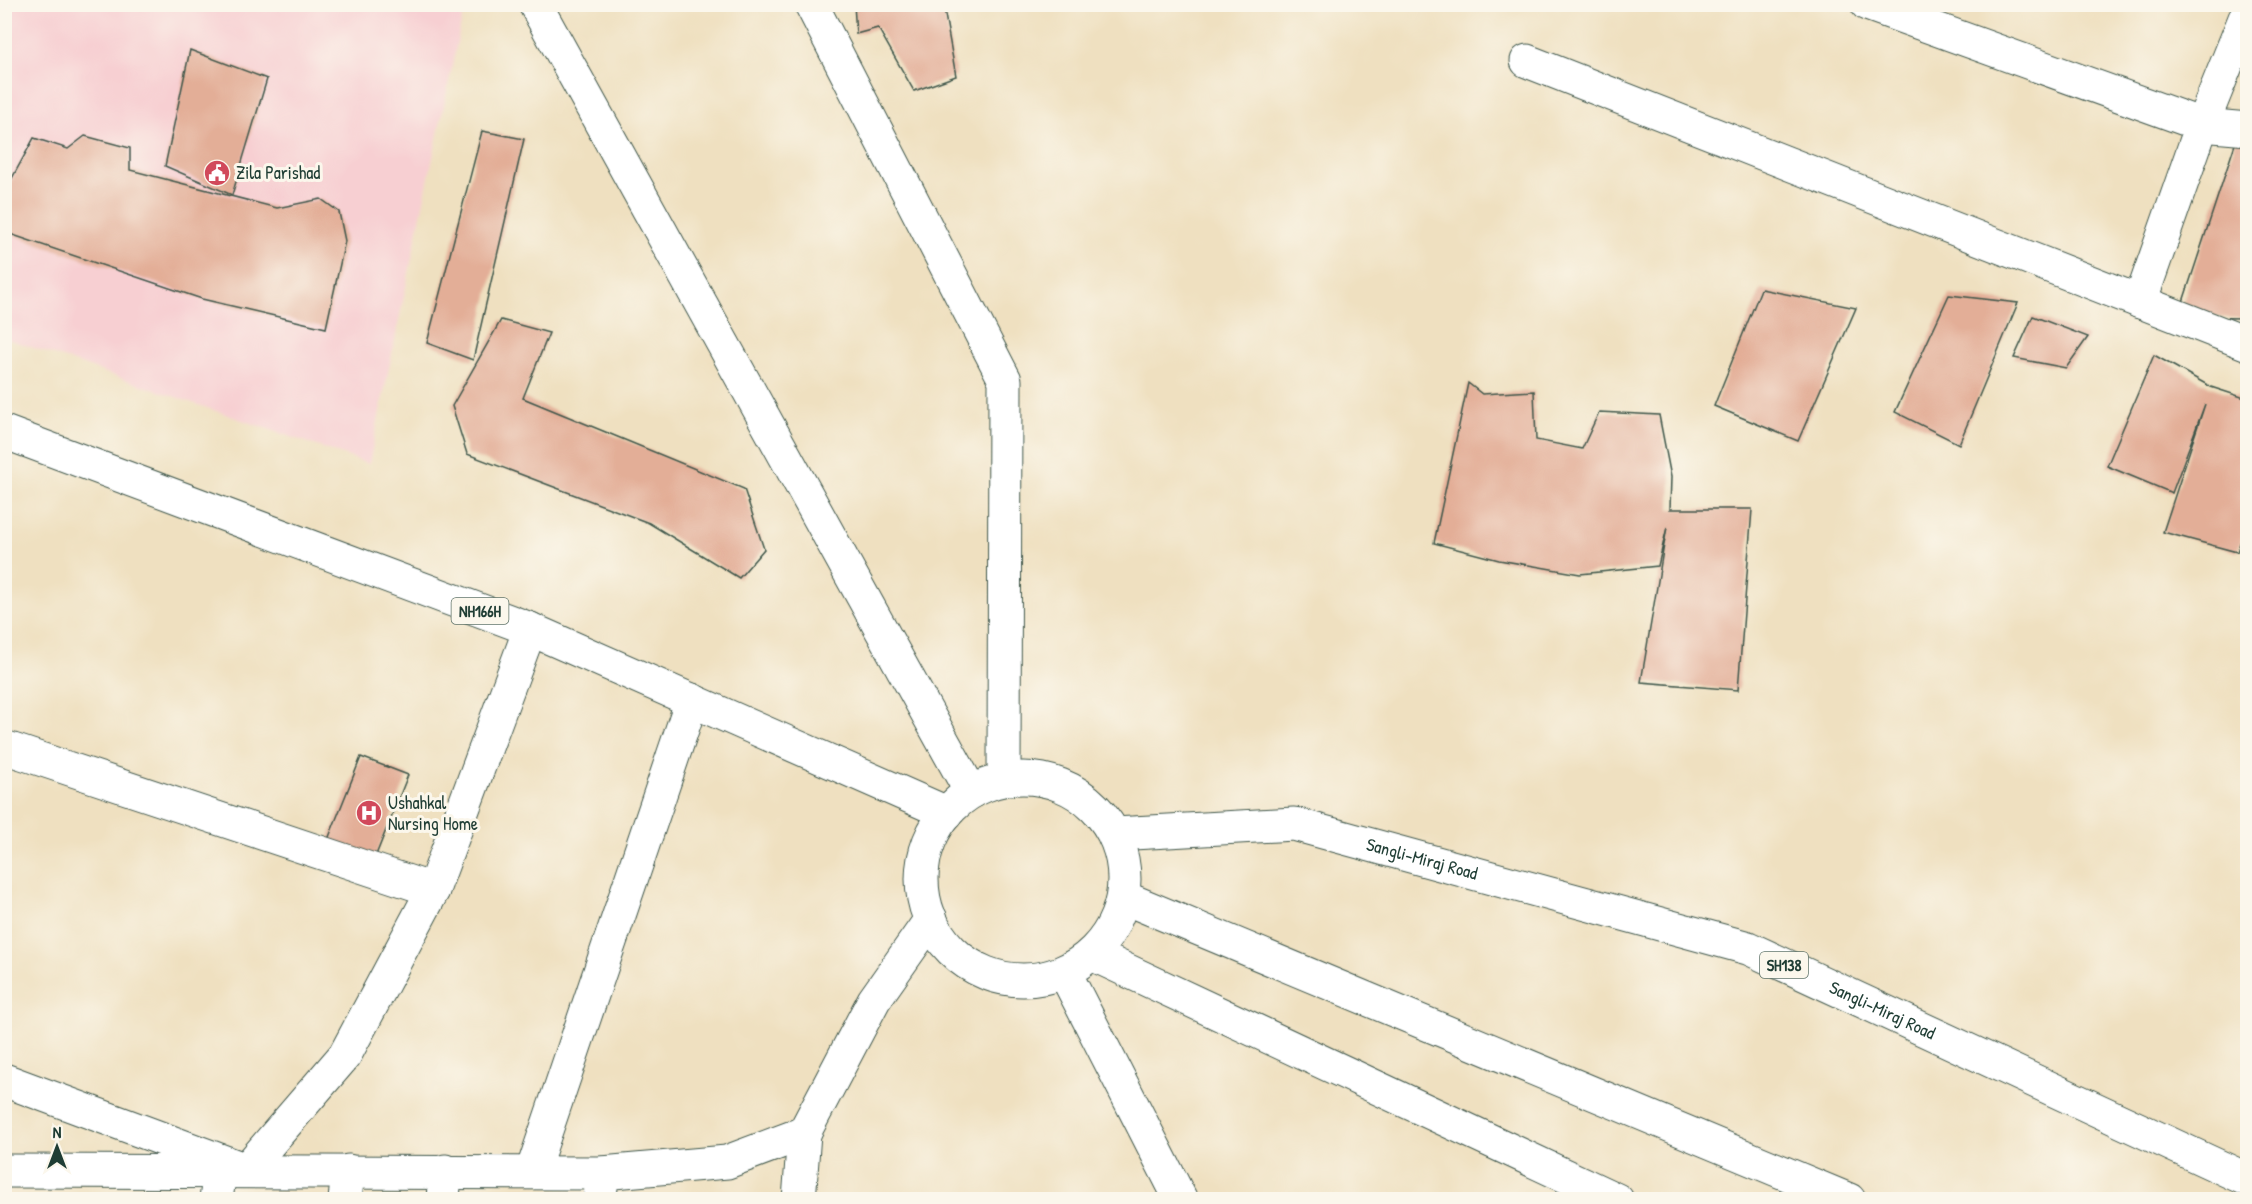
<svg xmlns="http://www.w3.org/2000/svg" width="2252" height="1204" viewBox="0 0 2252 1204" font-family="'Patrick Hand',sans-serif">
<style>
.built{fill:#f7cfd2}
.building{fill:#e3ae97}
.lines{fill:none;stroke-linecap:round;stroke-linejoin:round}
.street-casing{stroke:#3e5549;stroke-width:35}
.secondary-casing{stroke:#3e5549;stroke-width:35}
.highway-casing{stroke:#3e5549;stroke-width:35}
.street{stroke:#fff;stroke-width:33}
.secondary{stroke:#fff;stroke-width:33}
.highway{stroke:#fff;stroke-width:33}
.labels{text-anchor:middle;stroke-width:6;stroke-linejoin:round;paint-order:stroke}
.shield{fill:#fbf7ec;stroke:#61756b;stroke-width:1.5}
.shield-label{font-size:16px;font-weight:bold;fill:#1f3d34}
.poi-label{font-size:18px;fill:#1f3d34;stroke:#fbf7ec;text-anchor:start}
.street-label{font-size:18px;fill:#1f3d34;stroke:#fbf7ec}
</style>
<rect width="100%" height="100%" fill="#fbf7ec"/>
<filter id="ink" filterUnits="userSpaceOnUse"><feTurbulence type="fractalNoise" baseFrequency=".0167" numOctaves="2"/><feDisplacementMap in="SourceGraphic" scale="12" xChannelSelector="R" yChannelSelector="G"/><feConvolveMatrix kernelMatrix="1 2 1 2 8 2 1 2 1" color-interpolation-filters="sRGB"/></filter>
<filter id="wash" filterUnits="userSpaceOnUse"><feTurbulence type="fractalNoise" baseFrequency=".008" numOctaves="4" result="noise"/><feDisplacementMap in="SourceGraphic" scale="24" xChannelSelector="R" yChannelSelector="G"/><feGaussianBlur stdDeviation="1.35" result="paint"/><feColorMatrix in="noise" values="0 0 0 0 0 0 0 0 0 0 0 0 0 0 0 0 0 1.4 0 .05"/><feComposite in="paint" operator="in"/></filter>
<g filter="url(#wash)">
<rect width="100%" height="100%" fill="#efe0c0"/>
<polygon class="built" points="5,5 462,5 464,9 369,464 5,338"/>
<g id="blocks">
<g class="building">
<polygon points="854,4 941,4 944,9 956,76 914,91 878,28 856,34"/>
<polygon points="190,50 267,79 232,195 165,166"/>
<polygon points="482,131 524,139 473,360 427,343"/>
<polygon points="85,136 130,148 130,170 277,208 321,199 339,212 345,241 326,328 202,299 4,232 4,193 34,138 68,149"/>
<polygon points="2237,138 2248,143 2248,306 2243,318 2178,317"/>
<polygon points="1761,289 1856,308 1798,441 1714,406"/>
<polygon points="1949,295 2018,303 1959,444 1895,412"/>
<polygon points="2033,316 2088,337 2066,368 2014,358"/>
<polygon points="501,320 549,333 523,398 744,489 764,549 739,578 649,523 467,454 452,406"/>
<polygon points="2154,355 2211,387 2248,399 2248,520 2237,552 2163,532 2205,404 2172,493 2107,466"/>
<polygon points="1468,383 1482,394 1534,391 1536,440 1582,449 1599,412 1659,415 1671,477 1670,509 1752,509 1738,690 1641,682 1667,527 1658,566 1580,574 1499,560 1434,543"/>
<polygon points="361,757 408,775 374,860 327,842"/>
</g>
</g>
</g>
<g filter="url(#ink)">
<use href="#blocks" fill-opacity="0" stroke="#3e5549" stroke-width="1.5"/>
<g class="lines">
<g class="street-casing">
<g id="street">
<polyline points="811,4 1005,380 1004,779"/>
<polyline points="1867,4 2202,125 2248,129"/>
<polyline points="1527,61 2248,344"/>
<polyline points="2140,302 2202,125 2248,11"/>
<polyline points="4,747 433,890"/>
<polyline points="1094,955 1617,1200"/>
<polyline points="1065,973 1181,1200"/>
<polyline points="4,1080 246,1170 345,1055 433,890 530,629"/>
<polyline points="532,1172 692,700"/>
<polyline points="216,1200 220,1170"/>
<polyline points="345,1200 348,1171"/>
<polyline points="443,1200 445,1171"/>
<polyline points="600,1200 602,1173"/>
</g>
</g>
<g class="secondary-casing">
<g id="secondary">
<polyline points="535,4 966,783 973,791"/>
<polyline points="4,1171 602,1173 727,1162 804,1133 874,1000 931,919"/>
<polyline points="799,1200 804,1133"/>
</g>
</g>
<g class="highway-casing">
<g id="highway">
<polyline points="4,432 530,629 947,813"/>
<circle cx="1023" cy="879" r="101"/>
<path id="s1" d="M 1115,834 L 1294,824 L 1748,948 L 2248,1180"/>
<polyline points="1125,898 1849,1200"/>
</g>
</g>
<use href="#street" class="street"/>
<use href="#secondary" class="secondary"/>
<use href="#highway" class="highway"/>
</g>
</g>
<defs>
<g id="civic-disc" transform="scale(1.35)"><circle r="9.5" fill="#d1495b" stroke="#fbf7ec"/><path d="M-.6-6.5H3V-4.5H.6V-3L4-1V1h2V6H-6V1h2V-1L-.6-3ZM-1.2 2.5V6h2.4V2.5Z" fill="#fff"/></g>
<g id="hospital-disc" transform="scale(1.35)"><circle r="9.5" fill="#d1495b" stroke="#fbf7ec"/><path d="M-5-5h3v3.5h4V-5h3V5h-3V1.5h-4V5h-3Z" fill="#fff"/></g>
</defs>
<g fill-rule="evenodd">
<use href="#civic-disc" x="217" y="173"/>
<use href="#hospital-disc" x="369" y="813"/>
</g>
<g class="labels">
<g class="shield">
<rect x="451.5" y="598" width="57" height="26" rx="4.5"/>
<rect x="1760" y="952" width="48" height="26" rx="4.5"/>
</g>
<g class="shield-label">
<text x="480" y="617">NH166H</text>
<text x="1784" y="971">SH138</text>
</g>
<g class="poi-label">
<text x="236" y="179">Zila Parishad</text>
<text x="388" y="809">Ushahkal<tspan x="388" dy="21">Nursing Home</tspan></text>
</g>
<g class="street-label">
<text dy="6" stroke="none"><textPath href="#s1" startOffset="312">Sangli-Miraj Road</textPath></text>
<text dy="6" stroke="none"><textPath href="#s1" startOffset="798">Sangli-Miraj Road</textPath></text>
</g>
</g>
<rect width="2252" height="1204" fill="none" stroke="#fbf7ec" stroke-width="24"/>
<g transform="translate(57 1147)" stroke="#fbf7ec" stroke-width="4.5" paint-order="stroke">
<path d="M0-4.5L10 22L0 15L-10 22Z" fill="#1f3d34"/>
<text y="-9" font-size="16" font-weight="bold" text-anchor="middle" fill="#1f3d34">N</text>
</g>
</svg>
